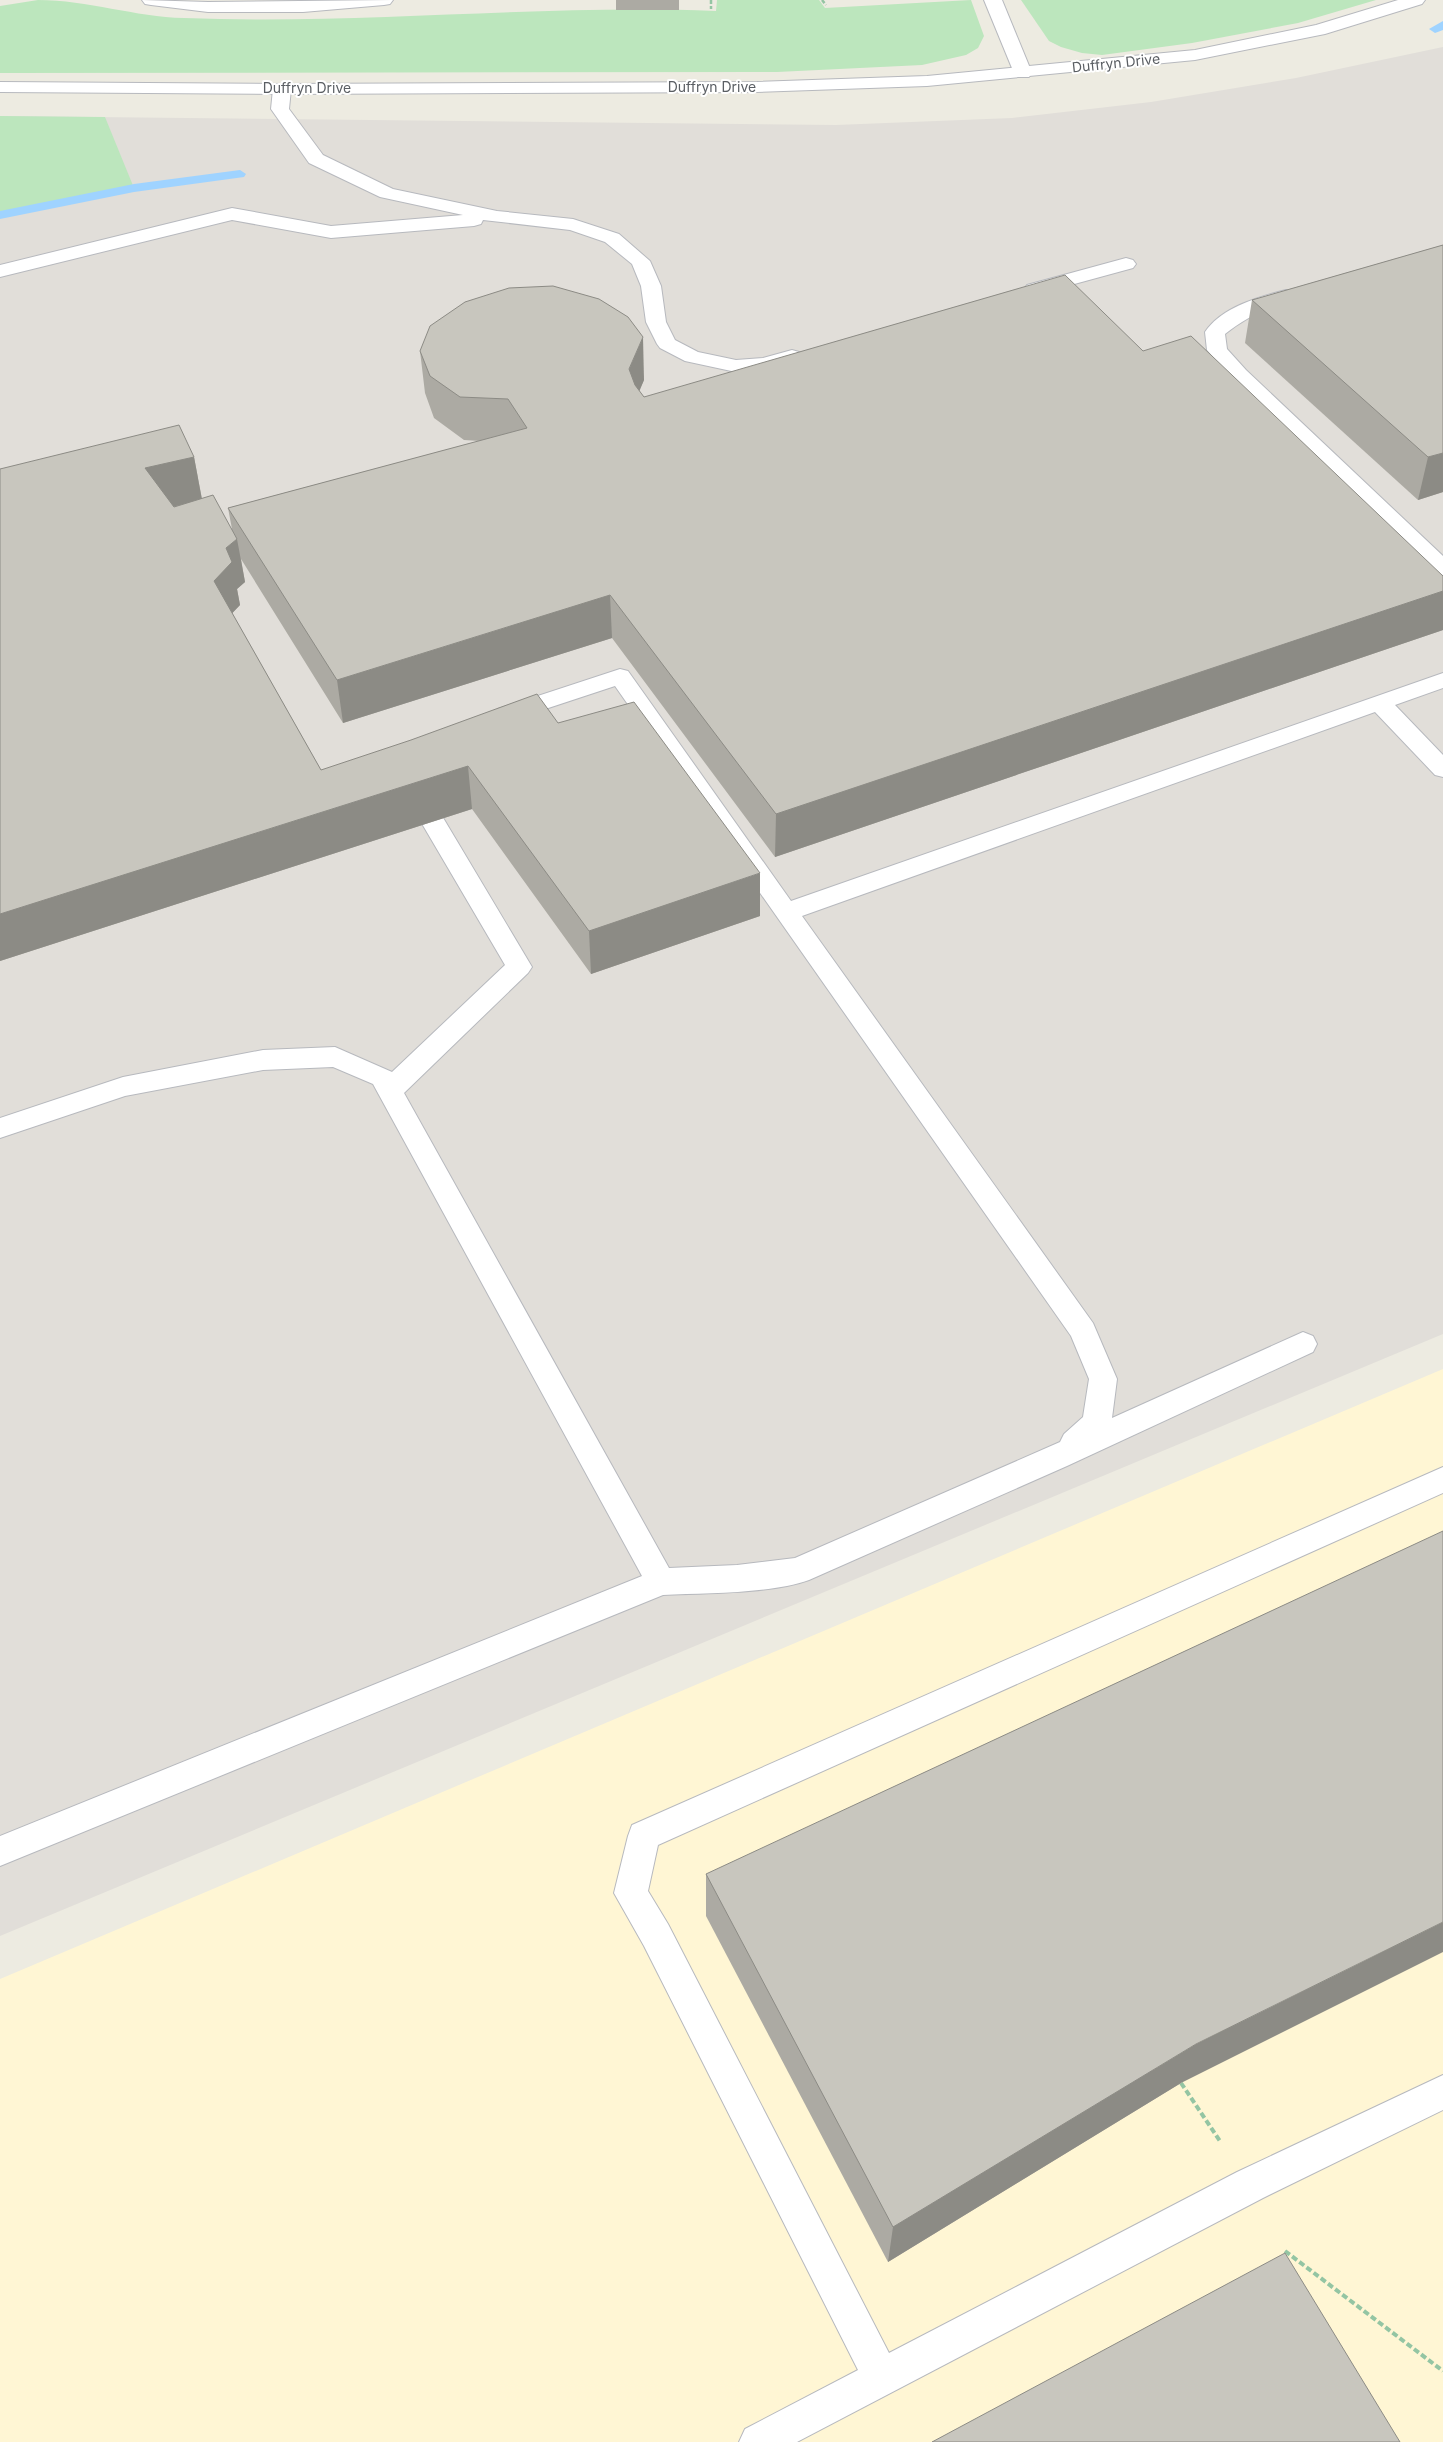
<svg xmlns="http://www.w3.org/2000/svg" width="1443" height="2442" viewBox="0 0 1443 2442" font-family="Inter,sans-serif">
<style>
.commercial{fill:#fff6d4}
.industrial{fill:#e1ded9}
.green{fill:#bce6bd}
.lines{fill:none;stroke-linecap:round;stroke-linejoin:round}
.stream{fill:#9fd3ff;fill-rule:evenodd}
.service-casing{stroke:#b7b9be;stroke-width:2}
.minor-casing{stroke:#b7b9be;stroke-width:2}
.tertiary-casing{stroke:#b7b9be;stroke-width:2}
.path-far1{stroke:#94c5a3;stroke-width:2.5;stroke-dasharray:4 2;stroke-linecap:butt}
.path{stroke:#94c5a3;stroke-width:4;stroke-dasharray:6 3;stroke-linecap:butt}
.service{fill:#fff;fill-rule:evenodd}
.minor{fill:#fff;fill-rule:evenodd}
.tertiary{fill:#fff;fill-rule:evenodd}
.wall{fill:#acaaa3}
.shaded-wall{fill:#8c8b85}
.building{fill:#c8c6be;stroke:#8c8b85}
.labels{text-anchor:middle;stroke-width:4;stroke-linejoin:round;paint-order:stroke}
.far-street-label{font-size:14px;fill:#5a5e63;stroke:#fff}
</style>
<rect width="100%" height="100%" fill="#edebe1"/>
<polygon class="commercial" points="1443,1369 1443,2442 0,2442 0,1979"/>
<polygon class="industrial" points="1443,47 1443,1334 0,1936 0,116 836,125 1012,118 1151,102 1296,78"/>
<g class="green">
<path d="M 38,0 C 88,0 135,17 184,18 C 361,25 539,4 716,11 L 717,0 L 819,0 L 825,8 L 971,0 L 984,36 L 978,48 L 966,55 L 922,65 L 777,72 L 0,73 L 0,6 Z"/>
<polygon points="1021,0 1376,0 1298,23 1192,43 1102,55 1082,53 1061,47 1049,41"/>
<polygon points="0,116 105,117 134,188 0,215"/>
</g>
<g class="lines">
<g class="stream">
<polygon points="1443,21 1443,30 1435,33 1429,29"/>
<polygon points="240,170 246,174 244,177 134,192 0,219 0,211 134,184"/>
</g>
<g class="service-casing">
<g id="service">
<polygon points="282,84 288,85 291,89 289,109 323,155 393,189 497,211 573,219 619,234 650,261 661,286 666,322 675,340 698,352 736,360 763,358 792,350 799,352 802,356 799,360 764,370 736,372 685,361 660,348 657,344 646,322 641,286 632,264 605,242 570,230 483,220 481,224 474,226 331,238 232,220 0,277 0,265 232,208 331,226 463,215 380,197 309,163 271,109 273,89 276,85"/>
<polygon points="1126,258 1133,260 1136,264 1133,268 1034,295 1027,293 1024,289 1027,285"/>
<path d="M 1286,290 L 1293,292 L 1296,296 L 1293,300 C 1268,307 1246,317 1225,334 L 1227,349 L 1246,370 L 1443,556 L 1443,575 L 1435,573 L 1232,378 L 1207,350 L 1205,332 C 1222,307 1258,297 1286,290 Z"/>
<path d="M 620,669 L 628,671 L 791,901 L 1443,673 L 1443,688 L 1395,705 L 1443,755 L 1443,777 L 1435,775 L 1375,712 L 802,916 L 1093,1323 L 1117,1379 L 1112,1418 L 1303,1332 L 1313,1336 L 1317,1344 L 1313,1352 L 1067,1466 L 809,1580 C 770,1594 705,1593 663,1595 L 0,1866 L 0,1836 L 642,1576 L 373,1084 L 333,1067 L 263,1070 L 125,1096 L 0,1138 L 0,1118 L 123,1077 L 263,1050 L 335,1047 L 392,1072 L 505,965 L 421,822 L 424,816 L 433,814 L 442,816 L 532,967 L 528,973 L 404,1093 L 669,1568 L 737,1565 L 795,1558 L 1060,1442 L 1064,1434 L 1083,1417 L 1089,1379 L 1071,1336 L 615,686 L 506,722 L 498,719 L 494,714 L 498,709 Z"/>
<polygon points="1443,1467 1443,1493 658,1845 648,1891 668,1924 889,2353 1237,2172 1443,2075 1443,2110 1263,2198 797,2442 739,2442 745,2429 858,2370 644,1946 614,1893 628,1836 632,1825"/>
</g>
</g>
<g class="minor-casing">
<g id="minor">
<polygon points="142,0 208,2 393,0 390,4 384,5 303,12 208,12 151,5 145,4"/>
<polygon points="984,0 1002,0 1032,73 1029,77 1017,77 1014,73"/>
</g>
</g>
<g class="tertiary-casing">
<polygon id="tertiary" points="1398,0 1425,0 1422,4 1325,34 1195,60 927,86 757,92 282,94 0,92 0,82 282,84 757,82 927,76 1195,50 1316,25"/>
</g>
<g class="path-far1">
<polyline points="711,0 711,9"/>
<polyline points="822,0 826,5"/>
</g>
<g class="path">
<polyline points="1181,2083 1220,2141"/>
<polyline points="1285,2251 1443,2371"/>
</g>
<use href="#service" class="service"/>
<use href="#minor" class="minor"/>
<use href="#tertiary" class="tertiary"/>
</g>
<g class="wall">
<rect x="616" y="0" width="63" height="10"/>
<polygon points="1443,245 1443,492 1418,500 1245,343 1252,300"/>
<polygon points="420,351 644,380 639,391 644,397 1143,351 1443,576 1443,630 775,857 612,638 343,723 241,559 245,582 237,589 240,605 232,613 321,770 558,723 760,916 591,974 472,809 0,961 0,469 194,457 202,499 232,529 228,508 480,441 464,440 434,418 425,393"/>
<polygon points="706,1874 1181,2083 888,2262 706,1916"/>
</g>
<g class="shaded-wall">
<polygon points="643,337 644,380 631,411 629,369"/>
<polygon points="1443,453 1443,492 1418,500 1428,457"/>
<polygon points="194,457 202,500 154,511 145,468"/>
<polygon points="237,539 245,582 237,589 240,605 222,624 214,581 226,548"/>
<polygon points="1443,591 1443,630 775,857 776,814"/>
<polygon points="610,595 612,638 343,723 337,680"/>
<polygon points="468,766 472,809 0,961 0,914"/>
<polygon points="760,873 760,916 591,974 589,931"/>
<polygon points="1443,1922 1443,1952 1181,2083 888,2262 893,2227 1196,2044"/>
</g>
<g class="building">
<polygon points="1443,245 1443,453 1428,457 1252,300"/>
<polygon points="1065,275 1143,351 1191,336 1443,576 1443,591 776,814 610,595 337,680 228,508 527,428 508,399 460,397 430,376 420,351 430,326 465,302 509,288 553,286 599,299 628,317 643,337 629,369 635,385 644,397"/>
<polygon points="179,425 194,457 145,468 174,507 213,495 237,539 226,548 232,562 214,581 321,770 411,740 537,694 558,723 634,702 760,873 589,931 468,766 0,914 0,469"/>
<polygon points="1443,1531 1443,1922 1196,2044 893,2227 706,1874"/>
<polygon points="1285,2253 1400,2442 932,2442"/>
</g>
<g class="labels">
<g class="far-street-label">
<text transform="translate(1116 63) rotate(-6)" y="5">Duffryn Drive</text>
<text x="712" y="92">Duffryn Drive</text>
<text x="307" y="93">Duffryn Drive</text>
</g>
</g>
</svg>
